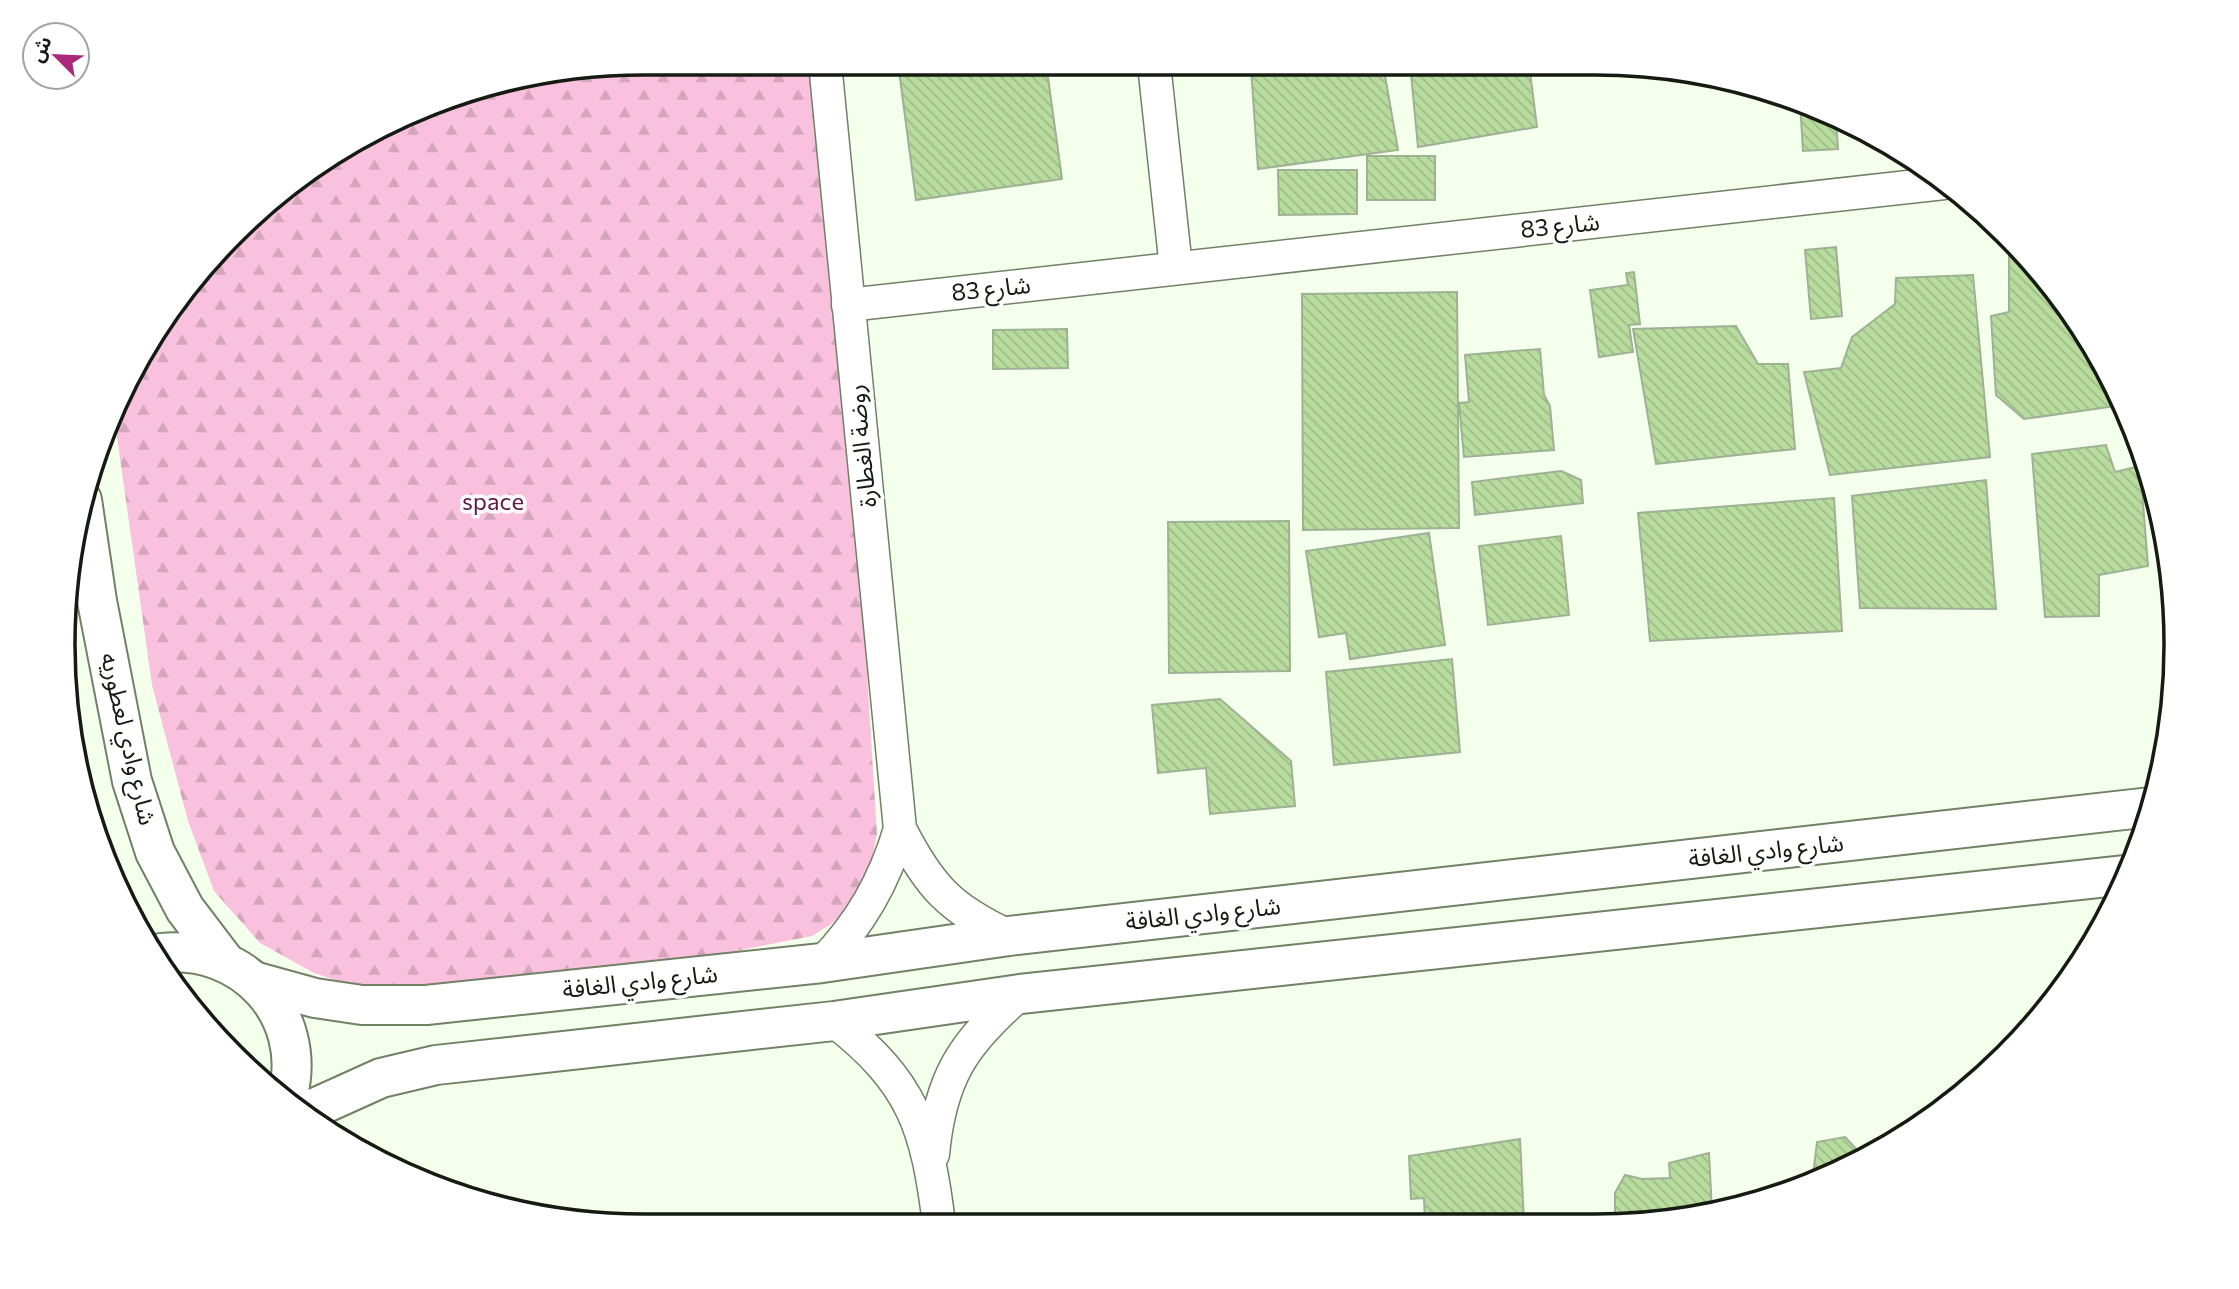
<svg xmlns="http://www.w3.org/2000/svg" width="2239" height="1289" viewBox="0 0 2239 1289" font-family="Commissioner,'Noto Sans Arabic',sans-serif">
<style>
.forest{fill:url(#forest-firs)}
.building{fill:url(#building-back-hatch);stroke:#9fb194;stroke-width:2}
.lines{fill:none;stroke-linecap:round;stroke-linejoin:round}
.street-casing{stroke:#708165;stroke-width:35}
.secondary-casing{stroke:#708165;stroke-width:42}
.street{stroke:#fff;stroke-width:32}
.secondary{stroke:#fff;stroke-width:38}
.labels{text-anchor:middle;stroke-width:7;stroke-linejoin:round;paint-order:stroke}
.street-label{font-size:24px;fill:#151b11;stroke:#fff}
.park-label{font-size:24px;fill:#621546;stroke:#fff}
.rim{fill:none;stroke:#151b11;stroke-width:3.5}
</style>
<defs>
<pattern id="forest-firs" width="22" height="20" patternUnits="userSpaceOnUse" patternTransform="scale(1.75)"><rect width="22" height="20" fill="#f9c1de"/><path d="M5 1l3.5 6h-7zM16 11l3.5 6h-7z" fill="#d5a5bd"/></pattern>
<pattern id="building-back-hatch" width="6" height="6" patternUnits="userSpaceOnUse" patternTransform="scale(1.75)"><rect width="6" height="6" fill="#b8dc9e"/><path d="M-1 5l2 2M0 0l6 6M5-1l2 2" fill="none" stroke="#9dbc87"/></pattern>
</defs>
<rect width="100%" height="100%" fill="#f4ffec"/>
<polygon class="forest" points="645,63 817,63 846,338 877,834 869,872 850,904 833,923 812,936 684,961 419,991 363,989 314,973 260,943 214,891 188,821 152,685 115,423 161,321 291,183 458,94"/>
<g class="building">
<polygon points="898,63 1046,63 1062,179 916,200"/>
<polygon points="1250,64 1366,64 1251,68"/>
<polygon points="1383,64 1398,150 1258,169 1251,68"/>
<polygon points="1410,64 1529,64 1537,127 1418,147"/>
<polygon points="1800,102 1818,111 1818,115 1836,119 1838,149 1803,151"/>
<rect x="1367" y="156" width="68" height="44"/>
<polygon points="1278,170 1357,170 1357,214 1279,215"/>
<polygon points="2014,246 2056,291 2116,388 2123,405 2024,419 1996,395 1991,316 2009,312 2009,247"/>
<polygon points="1836,247 1842,316 1811,319 1805,250"/>
<polygon points="1634,272 1640,324 1629,325 1633,352 1599,357 1590,290 1628,285 1626,273"/>
<polygon points="1973,275 1990,457 1830,475 1804,372 1841,368 1852,337 1895,304 1896,278"/>
<polygon points="1457,292 1459,528 1303,530 1302,294"/>
<polygon points="1736,326 1758,364 1788,364 1795,449 1656,464 1633,329"/>
<polygon points="1067,329 1068,368 993,369 993,330"/>
<polygon points="1540,349 1544,395 1550,406 1554,450 1464,457 1459,403 1469,402 1465,355"/>
<polygon points="2106,445 2115,472 2140,466 2148,566 2099,575 2099,616 2045,617 2032,454"/>
<polygon points="1561,471 1581,480 1583,503 1475,515 1472,482"/>
<polygon points="1986,480 1996,609 1860,608 1852,496"/>
<polygon points="1834,498 1842,631 1650,641 1638,513"/>
<polygon points="1289,521 1290,671 1169,673 1168,522"/>
<polygon points="1429,533 1445,645 1350,659 1346,633 1319,637 1306,551"/>
<polygon points="1561,536 1569,615 1488,625 1479,546"/>
<polygon points="1452,659 1460,752 1334,765 1326,672"/>
<polygon points="1220,699 1291,761 1295,806 1210,814 1206,768 1158,773 1152,705"/>
<polygon points="1845,1137 1861,1154 1873,1150 1803,1184 1803,1181 1813,1175 1817,1142"/>
<polygon points="1520,1139 1524,1222 1425,1222 1424,1198 1411,1199 1409,1156"/>
<polygon points="1709,1153 1712,1211 1670,1221 1606,1221 1605,1218 1615,1218 1615,1193 1625,1175 1642,1179 1670,1178 1669,1163"/>
</g>
<g class="lines">
<g class="street-casing">
<g id="street">
<path d="M 825,63 L 900,829 C 929,886 950,909 1009,936"/>
<polyline points="1154,64 1176,268"/>
<polyline points="848,305 1944,183"/>
<path d="M 822,963 C 861,923 884,882 900,829"/>
<path d="M 834,1021 C 913,1082 927,1127 939,1224"/>
<path d="M 933,1154 C 940,1078 963,1043 1020,994"/>
</g>
</g>
<g class="secondary-casing">
<g id="secondary">
<polyline points="82,500 97,601 132,781 155,852 185,909 223,959"/>
<path d="M 161,953 C 242,944 308,1013 288,1095"/>
<polyline points="257,982 315,998 362,1005 426,1005 822,963 1009,936 2151,807"/>
<polyline points="308,1111 381,1078 436,1065 834,1021 1020,994 2126,875"/>
</g>
</g>
<use href="#street" class="street"/>
<use href="#secondary" class="secondary"/>
</g>
<g class="labels">
<g class="street-label">
<text transform="translate(1560 226) rotate(-6)" y="8">شارع 83</text>
<text transform="translate(991 289) rotate(-6)" y="8">شارع 83</text>
<text transform="translate(862 446) rotate(-96)" y="8">روضة الغطارة</text>
<text transform="translate(128 739) rotate(77)" y="8">شارع وادي لعطوريه</text>
<text transform="translate(1766 851) rotate(-6)" y="8">شارع وادي الغافة</text>
<text transform="translate(1203 914) rotate(-6)" y="8">شارع وادي الغافة</text>
<text transform="translate(640 982) rotate(-6)" y="8">شارع وادي الغافة</text>
</g>
<g class="park-label">
<text x="493" y="510">space</text>
</g>
</g>
<path d="M0 0H2239V1289H0ZM644 75H1595A569 569 0 0 1 2164 644V645A569 569 0 0 1 1595 1214H644A569 569 0 0 1 75 645V644A569 569 0 0 1 644 75Z" fill="#fff" fill-rule="evenodd"/>
<path class="rim" d="M644 75H1595A569 569 0 0 1 2164 644V645A569 569 0 0 1 1595 1214H644A569 569 0 0 1 75 645V644A569 569 0 0 1 644 75Z"/>
<g transform="translate(56 56) rotate(294)"><circle r="33" fill="#ffffff" stroke="#a1a4a0" stroke-width="2"/>
<path d="M0-5L12 26L0 18L-12 26Z" fill="#a92a7b"/>
<text y="-10" font-size="19" font-weight="bold" text-anchor="middle" fill="#151b11">ش</text>
</g>
</svg>
